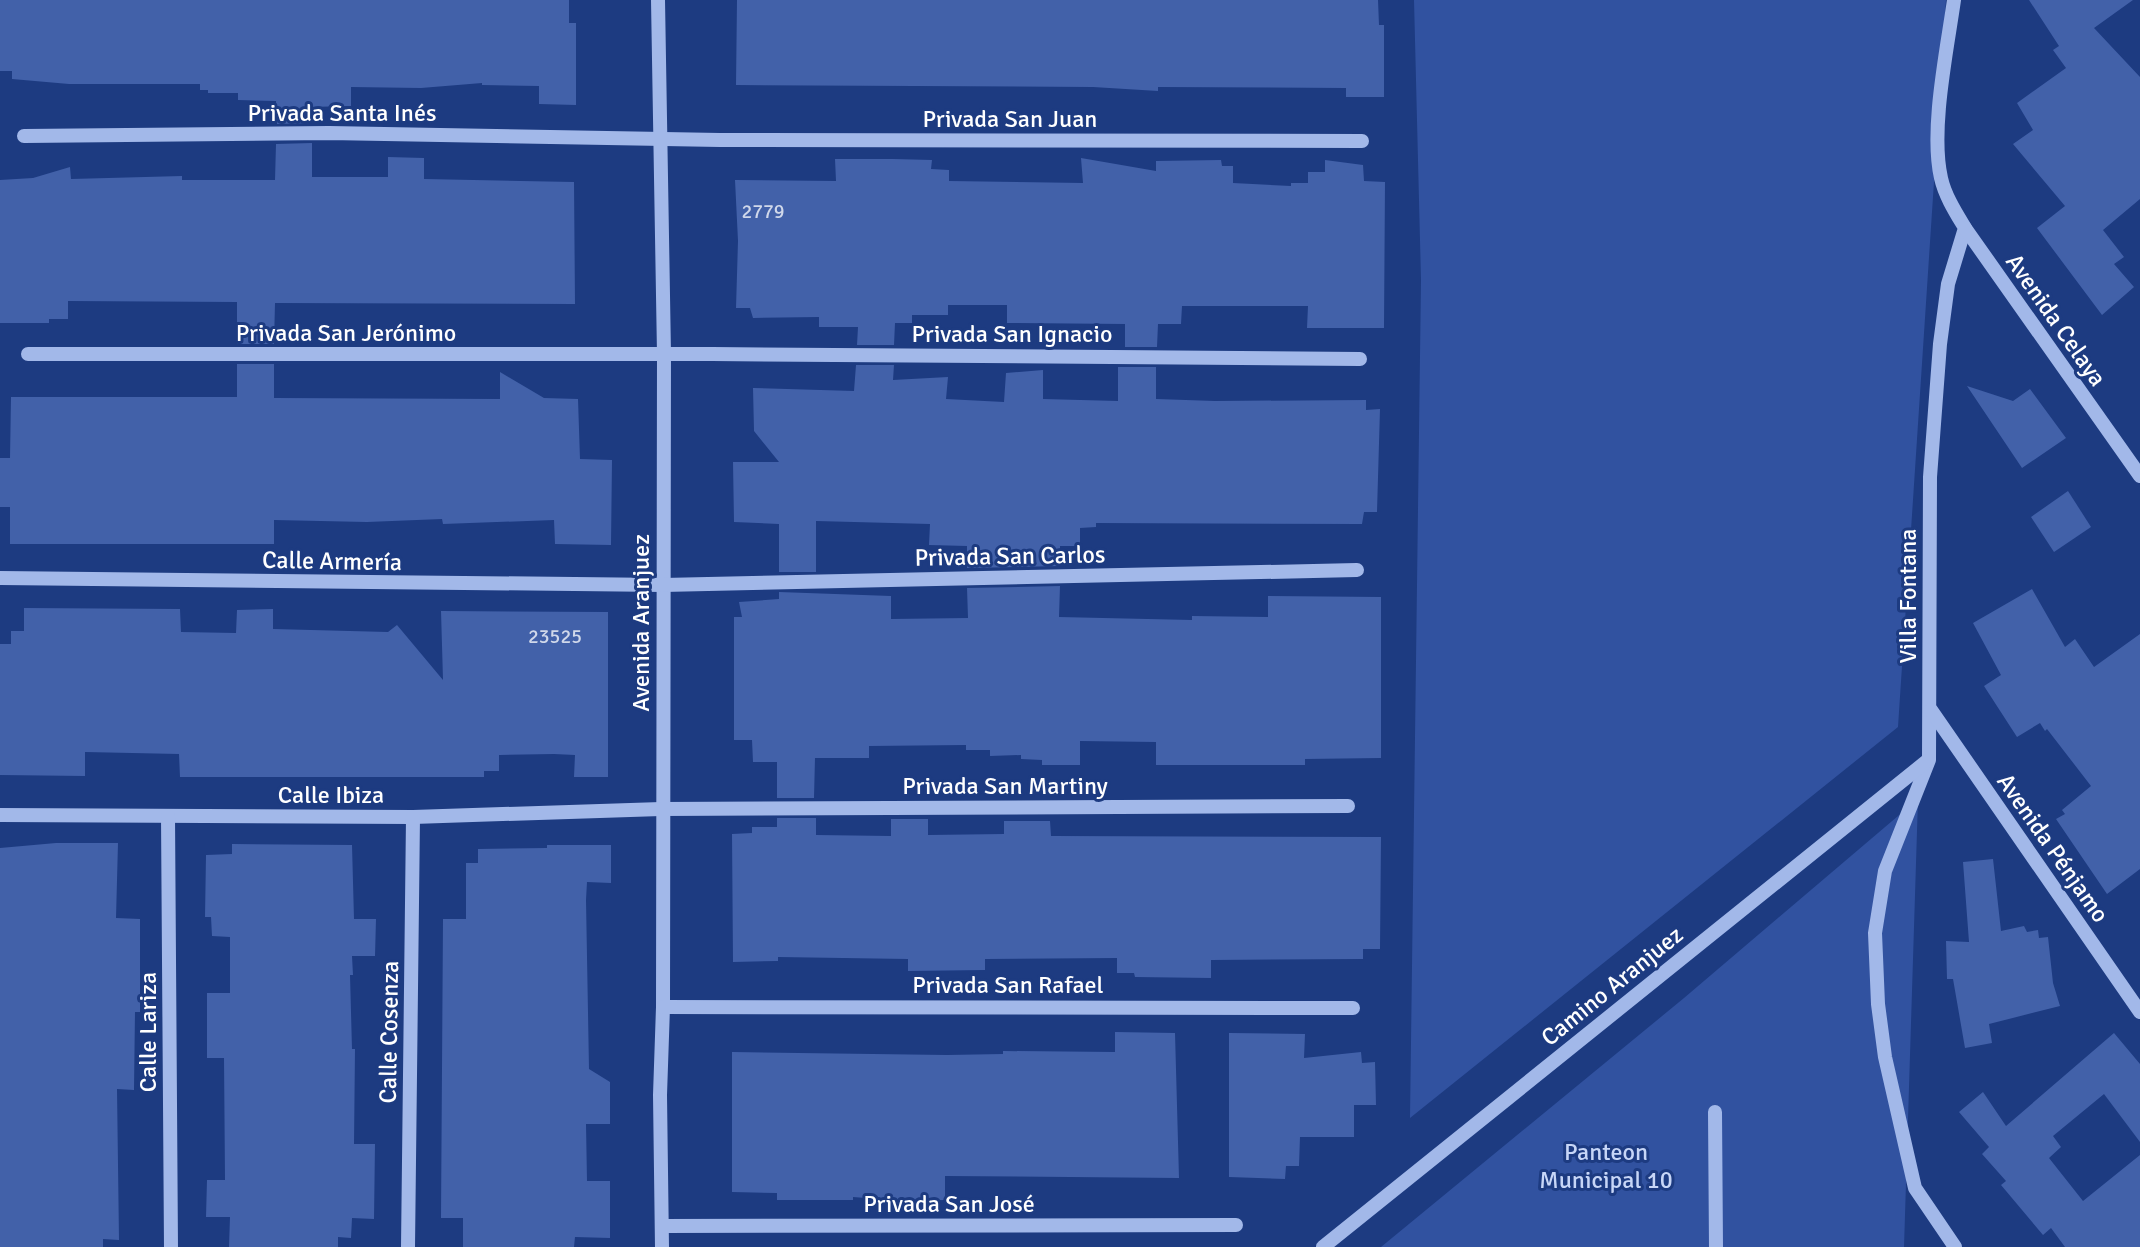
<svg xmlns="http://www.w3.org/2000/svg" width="2140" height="1247" viewBox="0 0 2140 1247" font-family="Signika,sans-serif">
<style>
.green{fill:#3152a0}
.building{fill:#4261a9}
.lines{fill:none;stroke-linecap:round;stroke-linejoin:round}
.minor{stroke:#a2b8e9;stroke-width:14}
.labels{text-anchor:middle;stroke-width:6;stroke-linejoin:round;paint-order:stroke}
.number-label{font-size:20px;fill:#d0d8ea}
.street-label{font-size:24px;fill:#fff;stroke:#1d3b81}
.park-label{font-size:24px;fill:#c7d6f7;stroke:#1d3b81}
</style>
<rect width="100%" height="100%" fill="#1d3b81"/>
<g class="green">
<polygon points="1414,0 1946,0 1898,727 1410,1118 1421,280"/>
<polygon points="1918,799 1904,1247 1381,1247 1684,998"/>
</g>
<g class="building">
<polygon points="0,0 569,0 569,23 576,23 576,105 539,104 539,86 482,85 482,83 421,88 351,87 351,106 310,107 311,123 277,124 278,106 276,106 276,101 238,100 238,93 208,93 208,90 200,90 200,84 69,84 12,79 12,71 0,71"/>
<polygon points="737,0 1378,0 1379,25 1384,25 1384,97 1346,97 1346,88 1158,87 1158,91 1093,87 736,85"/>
<polygon points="2029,0 2133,0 2094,28 2140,77 2140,199 2103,230 2124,257 2114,264 2134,287 2102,315 2037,228 2065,206 2013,144 2033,130 2017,103 2066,68 2053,50 2059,46"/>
<polygon points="312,143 312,177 388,177 388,157 424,158 424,179 574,182 575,304 275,303 274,344 237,344 237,302 68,301 68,319 49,319 49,323 0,323 0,180 33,178 70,167 71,179 182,176 182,180 275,180 276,144"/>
<polygon points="1081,158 1156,171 1156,161 1221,160 1222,166 1233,166 1233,183 1291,186 1291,183 1308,183 1308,172 1325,172 1325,160 1363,165 1364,181 1385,182 1384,328 1307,328 1308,306 1182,306 1181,324 1158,324 1157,347 1125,347 1125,324 1007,323 1007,305 948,305 948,315 912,315 912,323 895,323 894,345 857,345 858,327 819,327 819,317 753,318 750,308 736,308 738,241 735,180 836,181 835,159 893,159 932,160 931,169 949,170 949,181 1083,183"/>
<polygon points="237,364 274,364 274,398 500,399 500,372 544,398 578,399 580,459 612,460 611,545 555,544 554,520 443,524 442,519 367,522 274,520 274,544 10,544 10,507 0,507 0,458 10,458 11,397 237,397"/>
<polygon points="856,365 894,365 893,380 948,377 946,399 1004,402 1006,373 1043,370 1043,399 1118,401 1118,367 1156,367 1156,399 1215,401 1366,400 1366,410 1380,409 1377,512 1364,512 1362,524 1096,523 1096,527 1080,528 1080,546 1060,546 1060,566 967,568 967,546 929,545 930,524 816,521 816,572 779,572 779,524 734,522 733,462 779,462 754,431 753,388 854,391"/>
<polygon points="1967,386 2013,401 2030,389 2066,438 2022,468"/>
<polygon points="2068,491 2091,527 2054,552 2031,517"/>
<polygon points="1060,586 1059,617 1192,620 1192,616 1268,617 1268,596 1381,597 1381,758 1305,759 1305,765 1156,765 1156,742 1080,741 1080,765 1042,765 1042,760 1021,759 1021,755 990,756 990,750 966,750 966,745 869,746 869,758 815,758 814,798 777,798 777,762 753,762 752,740 734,740 734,617 742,617 739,602 779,599 779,592 891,596 891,619 968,618 967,588"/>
<polygon points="2032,589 2065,647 2075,639 2094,667 2140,634 2140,869 2107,894 2056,819 2065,814 2062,810 2091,786 2047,729 2045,731 2040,723 2017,737 1984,686 2001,675 1973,623"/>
<polygon points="24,608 180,609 181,632 236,633 237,610 273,609 273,629 388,632 397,625 443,680 441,611 608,612 608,777 574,777 575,755 554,754 499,755 499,771 484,771 484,777 180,777 179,754 85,752 85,776 0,775 0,644 11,644 11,631 24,631"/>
<polygon points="777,818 816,818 816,835 891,836 891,819 928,819 928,835 1004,834 1004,821 1050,821 1051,836 1381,837 1380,949 1363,949 1363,959 1211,960 1211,978 1135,977 1134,973 1117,973 1117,958 985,959 985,970 908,971 908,959 778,957 778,961 733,962 732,834 752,833 752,827 777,827"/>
<polygon points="56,843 118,843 116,918 140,919 140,1012 135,1012 134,1090 117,1089 119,1240 103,1239 103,1247 0,1247 0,848"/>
<polygon points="232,844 352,845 354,919 376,919 375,956 352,956 353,975 350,975 352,1049 355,1049 354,1144 375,1144 374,1219 352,1218 351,1238 338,1237 338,1247 229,1247 230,1217 206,1217 207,1180 225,1180 224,1058 207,1058 207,993 230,993 230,937 212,936 211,917 205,917 206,855 232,854"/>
<polygon points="547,845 611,845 611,883 587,882 586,900 589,1069 610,1082 610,1124 586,1124 587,1181 610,1181 610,1238 575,1237 574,1247 463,1247 463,1218 441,1218 443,919 466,919 466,863 478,863 478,849 547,848"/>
<polygon points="1993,859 2001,931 2024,926 2027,932 2038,930 2039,938 2048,937 2053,983 2060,1006 1989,1024 1992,1043 1965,1048 1953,979 1947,979 1946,941 1969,942 1963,862"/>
<polygon points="1115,1032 1175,1033 1179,1178 945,1176 945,1200 904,1201 853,1197 853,1200 777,1200 777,1193 732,1192 732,1052 947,1055 1003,1054 1003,1051 1115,1052"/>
<polygon points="1229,1033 1305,1034 1304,1058 1361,1052 1362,1063 1375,1062 1376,1105 1354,1105 1354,1137 1300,1137 1299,1166 1286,1166 1285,1179 1229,1177"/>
<polygon points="2114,1033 2140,1064 2140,1142 2104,1094 2053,1136 2061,1147 2049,1158 2083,1201 2140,1155 2140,1247 2065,1247 2051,1228 2043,1235 2001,1185 2006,1181 1982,1154 1989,1147 1959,1112 1983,1092 2006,1126"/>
</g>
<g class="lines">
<g class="minor">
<polyline points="658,0 664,354 663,1007 660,1095 662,1247"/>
<path d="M 1954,0 C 1947,50 1930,130 1941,178 C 1945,196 1956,213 1965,228 L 1948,284 L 1940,344 L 1930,477 L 1929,760 L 1885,871 L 1875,933 L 1878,1004 L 1885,1057 L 1915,1188 L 1955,1247"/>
<polyline points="24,136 329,133 720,140 1362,141"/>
<polyline points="1965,228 2140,476"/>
<polyline points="28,354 712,354 1360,359"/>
<polyline points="0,578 663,585 1357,570"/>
<polyline points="1931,710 2140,1012"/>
<polyline points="0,815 413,817 661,809 1348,806"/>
<polyline points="168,816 171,1247"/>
<polyline points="663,1007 1353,1008"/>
<polyline points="1715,1112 1716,1247"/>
<polyline points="663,1226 1236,1225"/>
<polyline points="408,1247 413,817"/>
<polyline points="1323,1247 1927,761"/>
</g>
</g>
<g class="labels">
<g class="number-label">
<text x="763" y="218">2779</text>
<text x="555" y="643">23525</text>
</g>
<g class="street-label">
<text x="342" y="121">Privada Santa Inés</text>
<text x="1010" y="127">Privada San Juan</text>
<text transform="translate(2056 320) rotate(55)" y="8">Avenida Celaya</text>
<text x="346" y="341">Privada San Jerónimo</text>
<text x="1012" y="342">Privada San Ignacio</text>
<text transform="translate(1010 556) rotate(-1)" y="8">Privada San Carlos</text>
<text transform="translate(332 561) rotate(1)" y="8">Calle Armería</text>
<text transform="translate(1908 596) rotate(-90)" y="8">Villa Fontana</text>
<text transform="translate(641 623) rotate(-90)" y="8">Avenida Aranjuez</text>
<text x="1005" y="794">Privada San Martiny</text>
<text x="331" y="803">Calle Ibiza</text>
<text transform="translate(2053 848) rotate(55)" y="8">Avenida Pénjamo</text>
<text x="1008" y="993">Privada San Rafael</text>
<text transform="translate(1612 986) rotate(-39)" y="8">Camino Aranjuez</text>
<text transform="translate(148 1032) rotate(-90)" y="8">Calle Lariza</text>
<text transform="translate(389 1032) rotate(-89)" y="8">Calle Cosenza</text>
<text x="949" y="1212">Privada San José</text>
</g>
<g class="park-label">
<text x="1606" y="1160">Panteon<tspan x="1606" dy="28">Municipal 10</tspan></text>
</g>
</g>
</svg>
